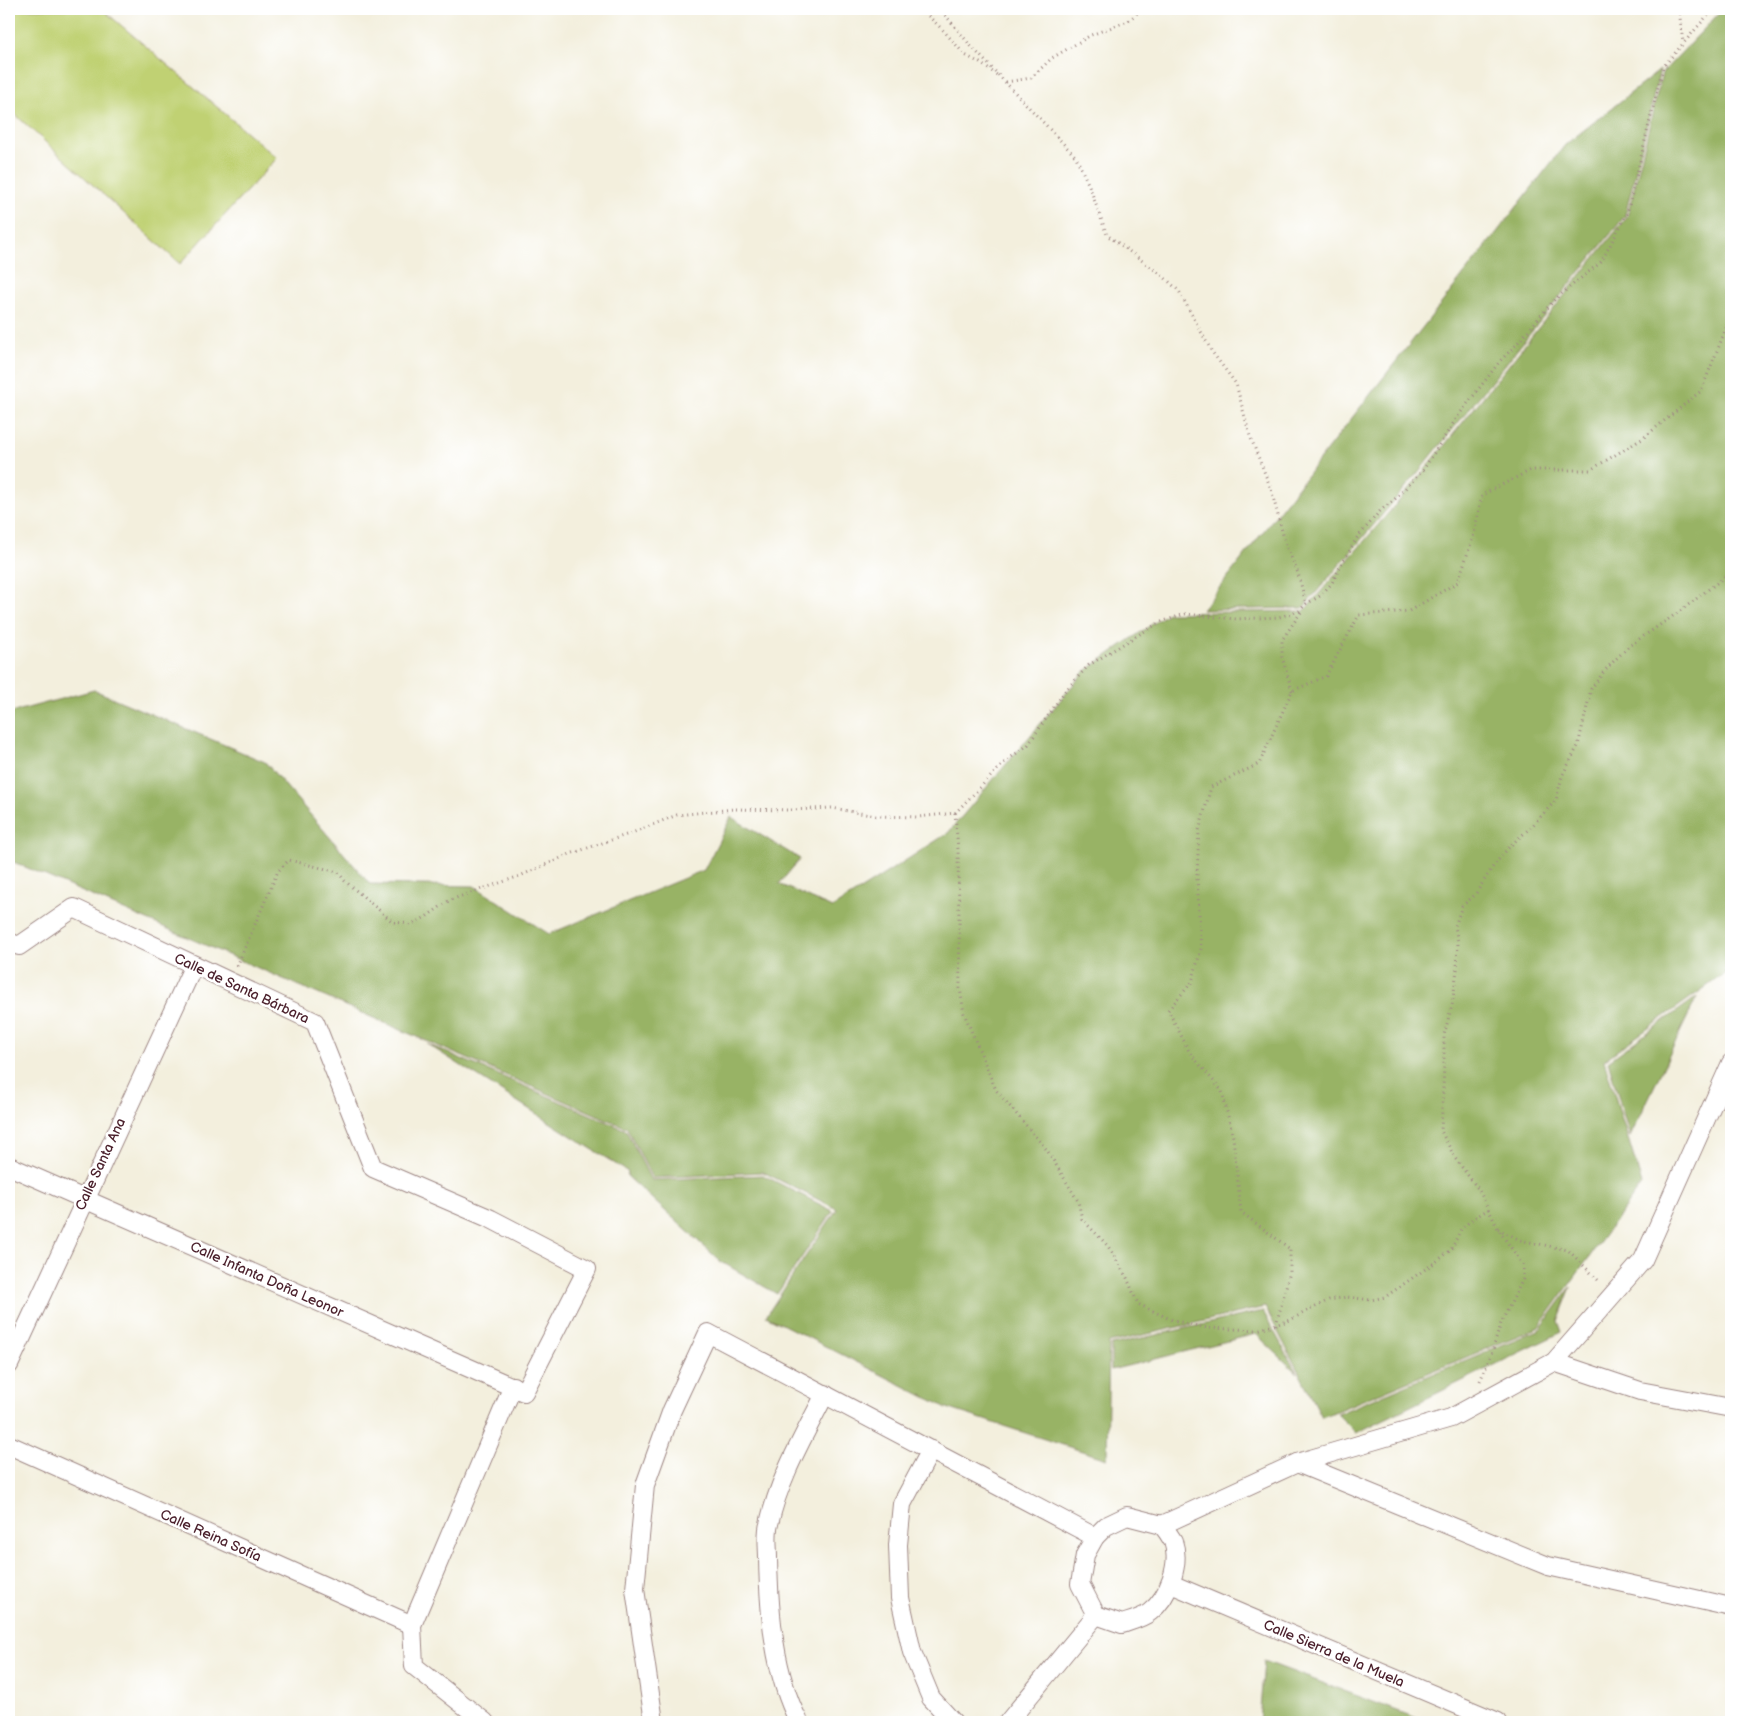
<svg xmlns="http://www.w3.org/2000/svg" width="1740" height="1731" viewBox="0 0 1740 1731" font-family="'Balsamiq Sans',sans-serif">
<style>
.green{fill:#c0d173;stroke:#85784f}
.forest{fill:#98b365;stroke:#716948}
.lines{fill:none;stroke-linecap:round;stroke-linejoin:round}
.minor-casing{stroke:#9e8784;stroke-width:20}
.path{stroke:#9e8784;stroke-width:3;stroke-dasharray:1 4;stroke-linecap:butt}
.minor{stroke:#fff;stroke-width:18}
.labels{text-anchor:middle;stroke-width:5;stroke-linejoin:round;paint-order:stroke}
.street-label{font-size:14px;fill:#4a1f2b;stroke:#fff}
</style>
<rect width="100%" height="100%" fill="#fff"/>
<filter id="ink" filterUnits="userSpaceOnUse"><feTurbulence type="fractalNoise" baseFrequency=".02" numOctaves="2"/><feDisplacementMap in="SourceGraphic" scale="10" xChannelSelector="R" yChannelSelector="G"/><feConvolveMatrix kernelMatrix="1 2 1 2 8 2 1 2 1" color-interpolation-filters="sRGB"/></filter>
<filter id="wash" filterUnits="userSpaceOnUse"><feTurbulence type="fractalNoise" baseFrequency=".0096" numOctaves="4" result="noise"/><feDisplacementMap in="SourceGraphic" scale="20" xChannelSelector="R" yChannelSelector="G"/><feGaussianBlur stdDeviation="1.12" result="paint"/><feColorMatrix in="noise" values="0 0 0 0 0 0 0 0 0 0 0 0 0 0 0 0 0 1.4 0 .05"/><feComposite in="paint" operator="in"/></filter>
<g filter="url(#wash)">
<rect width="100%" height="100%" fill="#f3efdd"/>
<polygon class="green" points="9,9 102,9 277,158 180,264 9,109"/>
<g class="forest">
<polygon points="1723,9 1731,9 1731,969 1604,1060 1642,1184 1539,1327 1322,1417 1265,1307 1109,1343 1107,1459 947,1408 766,1316 837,1209 763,1172 652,1178 627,1128 9,860 9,713 94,690 265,762 370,884 474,886 549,934 704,870 731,817 800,859 779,884 832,908 948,833 1084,672 1168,613 1304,611 1415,482 1627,217 1662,73"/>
<polygon points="1660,70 1625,216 1412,480 1303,608 1202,610 1565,145"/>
<polygon points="1697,997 1630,1137 1608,1061"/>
<polygon points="427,1044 626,1130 651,1180 763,1175 833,1211 777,1294 720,1261 627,1176 628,1172"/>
<polygon points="1571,1287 1558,1321 1562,1332 1356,1433 1337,1414 1540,1329"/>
<polygon points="1263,1311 1297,1373 1256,1334 1111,1370 1111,1345"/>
<polygon points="1264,1661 1427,1722 1259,1722"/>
</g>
</g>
<g filter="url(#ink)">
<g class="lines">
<g class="minor-casing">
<g id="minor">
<polyline points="9,942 19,946 74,908 315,1022 373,1168 491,1219 587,1269 524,1392 9,1166"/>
<polyline points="1554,1362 1640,1391 1731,1408"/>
<polyline points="9,1365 194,965"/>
<polyline points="9,1445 412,1625"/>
<polyline points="931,1450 902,1504 898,1545 900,1598 912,1652 931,1698 953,1722"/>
<polyline points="1297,1463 1548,1566 1731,1607"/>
<path d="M 1127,1516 L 1162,1525 C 1166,1530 1170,1536 1173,1541 C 1181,1564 1169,1597 1150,1612 C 1143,1618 1131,1621 1122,1624 L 1096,1615 L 1080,1584 L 1085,1555 L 1095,1537 L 1106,1526 Z"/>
<polyline points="1162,1525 1297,1463 1451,1418 1554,1362 1643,1260 1731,1063"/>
<polyline points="1171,1584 1498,1722"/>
<polyline points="485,1722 414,1666 412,1625 513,1386"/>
<polyline points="654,1722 635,1589 645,1485 672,1410 708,1333 1095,1537"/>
<path d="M 799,1722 C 774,1674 769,1613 768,1558 C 768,1547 766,1534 769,1524 C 779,1478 804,1436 825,1394"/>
<polyline points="1008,1722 1096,1615"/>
</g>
</g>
<g class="path">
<polyline points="921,9 944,31 965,55 980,63 997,75"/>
<polyline points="937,9 947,17 970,45 1076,157 1090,188 1107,235 1163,276 1179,291 1212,352 1236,384 1250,436 1271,489 1286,546 1298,573 1306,604"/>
<polyline points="1679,9 1683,43"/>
<polyline points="1006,82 1031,78 1052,58 1091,35 1128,21 1142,9"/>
<polyline points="1731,244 1729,249 1731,283"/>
<polyline points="1292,691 1282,657 1282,640 1303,609"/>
<polyline points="955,813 1006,761 1028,745 1065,691 1089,665 1138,635 1161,622 1185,614 1236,619 1279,617 1299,611 1306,604 1320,596 1332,583 1341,565 1357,538 1381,510 1394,500 1423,470 1458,416 1500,361 1515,346 1555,299 1601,262 1627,214 1663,67 1713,9"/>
<polyline points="237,966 278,871 289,860 338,872 345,881 393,922 412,924 426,917 450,900 520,876 570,854 632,833 677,815 734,809 793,810 832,808 876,816 918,817 955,813 958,849 960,988 964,1013 996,1090 1047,1150 1078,1201 1082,1219 1108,1246 1127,1278 1138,1304 1172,1320 1207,1328 1257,1330 1288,1321 1329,1300 1347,1297 1371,1300 1385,1297 1437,1261 1451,1250 1461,1229 1474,1218 1489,1209"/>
<polyline points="1498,1229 1520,1240 1568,1250 1600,1282"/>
<polyline points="1276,1325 1290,1272 1290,1249 1241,1212 1233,1137 1222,1091 1190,1053 1168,1010 1192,982 1201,949 1197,877 1199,831 1211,787 1259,764 1292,691 1326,676 1359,615 1409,611 1458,582 1474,534 1482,495 1531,470 1590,470 1642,439 1701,391 1731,316"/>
<polyline points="1480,1381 1491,1355 1501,1323 1523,1279 1523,1265 1498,1229 1479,1190 1455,1158 1441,1131 1444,1065 1444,1035 1452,1005 1457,970 1458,943 1455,926 1462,906 1475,895 1494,865 1510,846 1530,828 1556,800 1562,776 1578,746 1591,689 1605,670 1629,646 1679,612 1731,572"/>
</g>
<use href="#minor" class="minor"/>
</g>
</g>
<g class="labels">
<g class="street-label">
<text transform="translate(242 988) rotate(25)" y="5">Calle de Santa Bárbara</text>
<text transform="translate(100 1164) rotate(-65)" y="5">Calle Santa Ana</text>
<text transform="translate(267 1279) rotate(24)" y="5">Calle Infanta Doña Leonor</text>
<text transform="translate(211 1535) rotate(24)" y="5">Calle Reina Sofía</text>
<text transform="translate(1334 1653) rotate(23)" y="5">Calle Sierra de la Muela</text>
</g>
</g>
<rect width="1740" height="1731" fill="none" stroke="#fff" stroke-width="30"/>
</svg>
